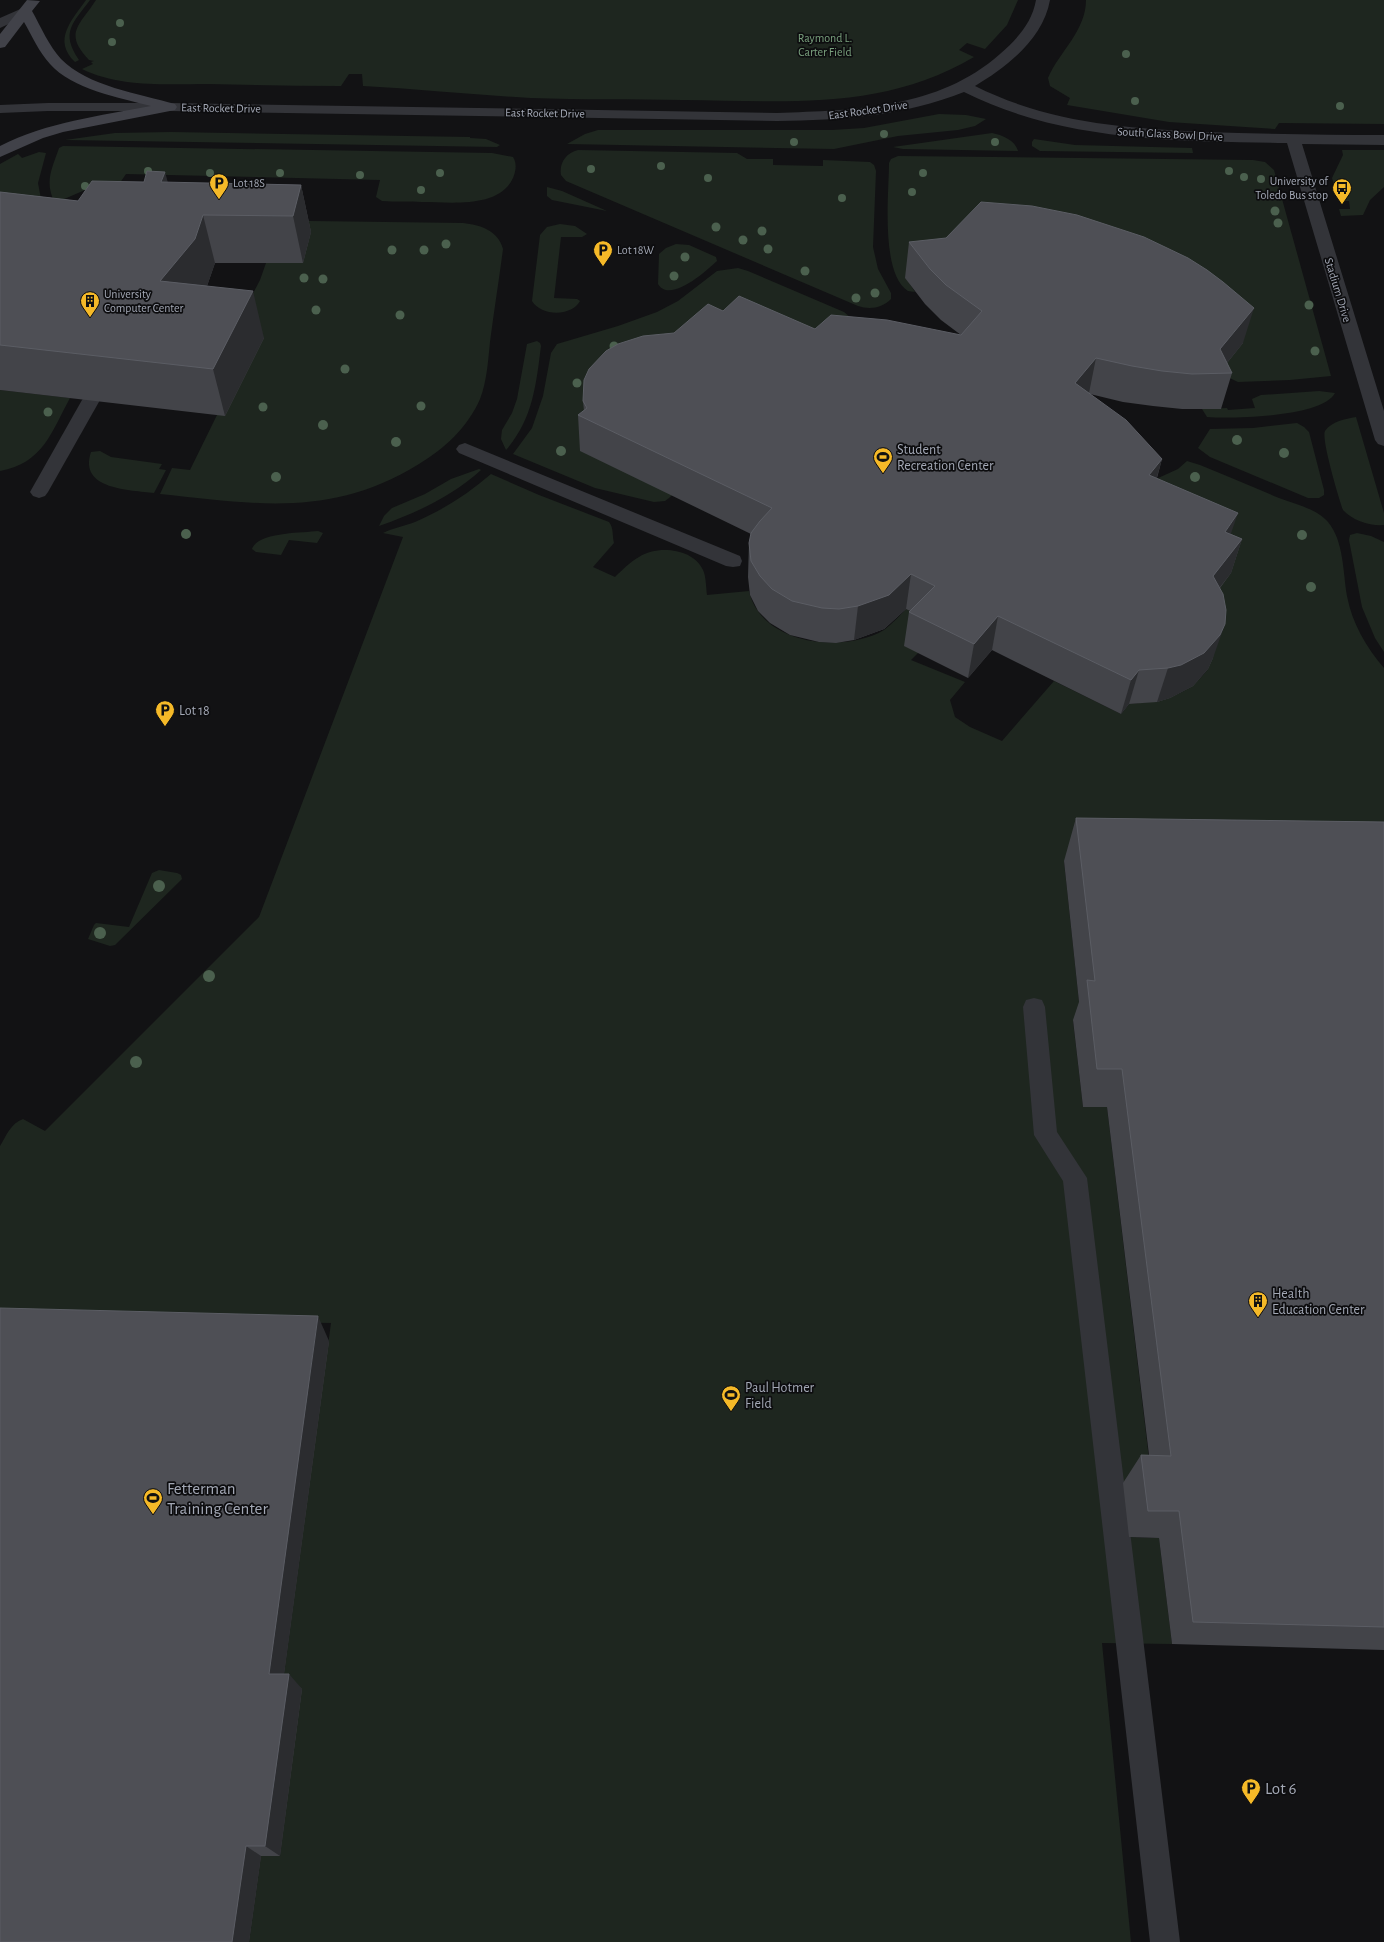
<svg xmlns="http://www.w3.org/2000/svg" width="1384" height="1942" viewBox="0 0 1384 1942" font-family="'Alegreya Sans',sans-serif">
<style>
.green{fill:#1e261f}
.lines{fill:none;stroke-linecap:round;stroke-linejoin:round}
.lane{fill:#333439;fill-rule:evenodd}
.street{fill:#333439;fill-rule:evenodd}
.secondary{fill:#414249;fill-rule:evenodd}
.tree{fill:#4b604e}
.wall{fill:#434449}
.shaded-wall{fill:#2b2c2f}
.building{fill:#4e4f55;stroke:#5b5d64}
.labels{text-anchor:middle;stroke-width:3.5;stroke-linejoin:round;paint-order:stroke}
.far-park-label{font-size:12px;fill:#79a07d;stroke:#0d0d0f}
.far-street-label{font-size:12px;fill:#a3a8b5;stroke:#0d0d0f}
.far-poi-label{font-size:12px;fill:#a3a8b5;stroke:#0d0d0f;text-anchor:start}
.poi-label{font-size:14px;fill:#a3a8b5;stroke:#0d0d0f;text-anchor:start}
.near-poi-label{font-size:17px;fill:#a3a8b5;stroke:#0d0d0f;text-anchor:start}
</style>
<rect width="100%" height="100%" fill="#121214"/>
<g class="green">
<path d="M 86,0 L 90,0 C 73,23 60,32 79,60 L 75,62 C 52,40 72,20 86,0 Z"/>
<path d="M 96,0 L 1018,0 L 1007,25 L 985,49 L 967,43 L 959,50 L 974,57 C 883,111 785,101 683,100 C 633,99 582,100 531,98 C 475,95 419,89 363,86 L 362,74 L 349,74 L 341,86 C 297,86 253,85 209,84 C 168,84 121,88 82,69 L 93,64 L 91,62 L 94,61 L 89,60 C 63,33 80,25 96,0 Z"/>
<path d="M 1086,0 L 1384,0 L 1384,124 L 1279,123 L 1275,129 L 1169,122 L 1067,105 L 1070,98 L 1050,86 L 1048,78 C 1059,52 1086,31 1086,0 Z"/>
<polygon points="939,114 966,115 986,119 975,126 958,130 898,136 834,149 567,144 585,134 598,130 832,130 864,128"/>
<polygon points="171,132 470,137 470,138 486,139 500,145 497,147 65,140 115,133"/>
<path d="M 992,133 C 1002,135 1015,140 1018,151 L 903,149 L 893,147 Z"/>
<polygon points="1034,139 1075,145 1192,148 1193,153 1040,151 1032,146 1032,142"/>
<path d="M 63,146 L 492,153 L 513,157 C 517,163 516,171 513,178 C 499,209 450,202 422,202 C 409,201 395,202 382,201 L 376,197 L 380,180 L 126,174 L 113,193 L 97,195 L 85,190 L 55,203 C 44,182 52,169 59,148 Z"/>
<path d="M 578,150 L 737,153 L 747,159 L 773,159 L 773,165 L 823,166 L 823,160 L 870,162 L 874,165 L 876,171 L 873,247 L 878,269 L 891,293 L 891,299 C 882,308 870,310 858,306 L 566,181 L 561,175 C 559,163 566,153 578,150 Z"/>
<polygon points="1342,150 1384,150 1384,187 1370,200 1363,215 1341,216 1339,209 1350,209 1349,201 1339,201 1332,178 1343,155"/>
<polygon points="39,152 46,153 38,183 41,199 0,252 0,164 18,154 22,158"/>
<path d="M 898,156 L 1253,160 L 1265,162 L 1274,170 L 1331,376 L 1290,380 L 1238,382 L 1219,373 L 906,278 L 915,292 L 908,291 C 880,273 889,193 889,163 L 891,159 Z"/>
<polygon points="547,187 562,191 607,211 552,200 547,196"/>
<path d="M 228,220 L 463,223 C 480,225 498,230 503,249 C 499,280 494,311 490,342 C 488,361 487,381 480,399 C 468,427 444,449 419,464 C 332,518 255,504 160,494 L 172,468 L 190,470 L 217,415 L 245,309 L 260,280 L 266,263 L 303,263 Z"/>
<path d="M 560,224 L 575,226 L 587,234 L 582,237 L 561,237 L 554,298 L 577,299 L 580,301 C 571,317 541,316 532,301 L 540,235 L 547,227 Z"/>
<path d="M 676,244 L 689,245 L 716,257 L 717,261 C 706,271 670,304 658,284 L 659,254 L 666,248 Z"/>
<polygon points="738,268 748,271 844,312 856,322 669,498 665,501 654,502 595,488 513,454 532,428 543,396 551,353 557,344 618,326 657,312 678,301 717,271"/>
<path d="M 537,341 L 540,343 L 541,346 C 536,385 533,419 506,450 L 501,439 L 502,430 L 512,413 L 517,399 L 527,344 Z"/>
<path d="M 0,390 L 70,398 C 51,433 43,463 0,471 Z"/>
<path d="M 1319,391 L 1335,393 C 1323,417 1232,419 1207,417 L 1202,409 L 1227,408 L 1228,410 L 1255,408 L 1252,399 L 1261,395 Z"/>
<path d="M 1356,417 L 1384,513 L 1384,525 C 1370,526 1353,521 1343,510 C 1339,499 1321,439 1325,431 C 1332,421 1345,419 1356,417 Z"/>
<polygon points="1297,423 1304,427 1309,432 1324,490 1324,495 1319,498 1308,498 1210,457 1198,448 1210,429 1253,428"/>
<path d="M 100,451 L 111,457 L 162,464 L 159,469 L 166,470 L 154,493 C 131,490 78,490 91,452 Z"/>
<path d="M 1187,461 L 1200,465 C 1227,476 1253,487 1279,498 C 1295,504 1317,509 1328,522 C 1344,541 1343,573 1347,596 C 1352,623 1366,647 1384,668 L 1384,865 L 1064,861 L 1081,1021 L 1073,1021 L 1083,1107 L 1107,1107 L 1152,1484 L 1129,1537 L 1159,1538 L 1172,1644 L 1102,1643 L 1131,1942 L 249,1942 L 261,1856 L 280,1856 L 301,1690 L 282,1689 L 331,1323 L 72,1319 L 0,1332 L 0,1146 C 6,1136 11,1123 23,1119 L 45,1131 L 259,917 L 403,537 L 383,533 C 393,528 404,526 415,522 C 443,510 468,494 491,474 L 539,495 L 609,522 C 614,529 612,535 614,543 L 593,567 L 615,577 C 622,570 630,562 639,557 C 657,545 693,548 703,570 C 706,576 706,587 707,595 L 749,591 C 761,645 844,654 884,630 C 892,624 899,616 906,609 L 929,620 L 918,653 L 911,660 L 965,682 L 950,700 L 955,717 L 970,727 L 1002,741 L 1054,681 L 1121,714 L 1129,704 C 1161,702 1188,696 1208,669 L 1156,479 L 1178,469 Z"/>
<path d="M 479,469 L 481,470 C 451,497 416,513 379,526 L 384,516 L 392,508 L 425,494 L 451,479 Z"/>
<path d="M 318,531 L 323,533 L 317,543 L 289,540 L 281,555 L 256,552 L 252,549 C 258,532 302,533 318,531 Z"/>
<polygon points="1357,533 1371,536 1384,542 1384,652 1375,638 1362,607 1349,540 1350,535"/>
<polygon points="159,870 177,873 181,875 182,879 115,945 110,946 88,939 94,925 96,923 129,927 152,873"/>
</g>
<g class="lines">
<g class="lane">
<polygon points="91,394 97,396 100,400 48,492 45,496 39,498 33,496 30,492 82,400 85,396"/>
<polygon points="465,443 740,556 742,561 740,566 733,567 726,566 459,453 456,449 459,445"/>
<polygon points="1034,998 1042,1000 1045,1007 1057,1132 1087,1178 1180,1942 1150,1942 1063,1181 1034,1135 1023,1007 1026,1000"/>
</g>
<g class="street">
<path d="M 1036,0 L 1050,0 C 1043,39 1007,67 975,86 C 1049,123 1123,128 1205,132 C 1265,134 1324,135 1384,135 L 1384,145 L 1302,144 L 1384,411 L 1384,446 L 1378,444 L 1375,440 L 1287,143 C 1178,141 1063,142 964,92 C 904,116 841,120 777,121 L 170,111 L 48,111 L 0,113 L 0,105 L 48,103 L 170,103 L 777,113 C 855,110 938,109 1000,54 C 1017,39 1032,23 1036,0 Z"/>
<polygon points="25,7 30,8 32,11 30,14 0,28 0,18"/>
</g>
<path class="secondary" d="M 27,0 L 40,1 L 32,11 C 41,27 49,46 61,59 C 87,86 140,94 175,104 L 177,107 L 175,110 L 63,132 L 43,138 L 0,157 L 0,146 C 47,122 100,116 151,106 C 120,98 72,89 50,64 C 39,52 32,36 24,22 L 5,47 L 0,48 L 0,34 Z"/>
</g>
<g class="tree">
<circle cx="120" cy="23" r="4"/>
<circle cx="112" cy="42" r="4"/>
<circle cx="1126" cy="54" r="4"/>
<circle cx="1135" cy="101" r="4"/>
<circle cx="1340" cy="106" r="4"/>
<circle cx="884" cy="134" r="4"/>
<circle cx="794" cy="142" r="4"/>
<circle cx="995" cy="142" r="4"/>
<circle cx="661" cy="166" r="4"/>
<circle cx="591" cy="169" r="4"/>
<circle cx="148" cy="171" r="4"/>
<circle cx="1229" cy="171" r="4"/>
<circle cx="210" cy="173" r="4"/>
<circle cx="280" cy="173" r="4"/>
<circle cx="440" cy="173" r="4"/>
<circle cx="923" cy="173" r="4"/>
<circle cx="360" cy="175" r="4"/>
<circle cx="1244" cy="177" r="4"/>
<circle cx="708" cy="178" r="4"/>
<circle cx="1261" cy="179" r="4"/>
<circle cx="85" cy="186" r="4"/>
<circle cx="421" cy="190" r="4"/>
<circle cx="912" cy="192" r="4"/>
<circle cx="842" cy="198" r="4"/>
<circle cx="1275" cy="211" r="4.5"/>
<circle cx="1278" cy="223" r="4.5"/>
<circle cx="716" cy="227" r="4.5"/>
<circle cx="762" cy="231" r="4.5"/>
<circle cx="743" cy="240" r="4.5"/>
<circle cx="446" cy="244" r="4.5"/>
<circle cx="768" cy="249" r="4.5"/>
<circle cx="392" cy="250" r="4.5"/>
<circle cx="424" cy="250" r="4.5"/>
<circle cx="685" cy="257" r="4.5"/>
<circle cx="805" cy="271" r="4.5"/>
<circle cx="674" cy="276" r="4.5"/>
<circle cx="304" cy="278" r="4.5"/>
<circle cx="323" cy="279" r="4.5"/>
<circle cx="875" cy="293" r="4.5"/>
<circle cx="856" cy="298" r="4.5"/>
<circle cx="1309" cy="305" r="4.5"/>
<circle cx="316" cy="310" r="4.5"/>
<circle cx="400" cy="315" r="4.5"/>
<circle cx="614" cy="346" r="4.5"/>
<circle cx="1315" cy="351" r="4.5"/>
<circle cx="345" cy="369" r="4.5"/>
<circle cx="577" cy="383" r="4.5"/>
<circle cx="421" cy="406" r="4.5"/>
<circle cx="263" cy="407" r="4.5"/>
<circle cx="48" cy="412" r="4.5"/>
<circle cx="323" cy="425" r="5"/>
<circle cx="1237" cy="440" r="5"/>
<circle cx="396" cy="442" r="5"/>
<circle cx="561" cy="451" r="5"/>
<circle cx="1284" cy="453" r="5"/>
<circle cx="276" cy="477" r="5"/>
<circle cx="1195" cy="477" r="5"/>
<circle cx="186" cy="534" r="5"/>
<circle cx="1302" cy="535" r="5"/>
<circle cx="1311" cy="587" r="5"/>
<circle cx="159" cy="886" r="6"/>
<circle cx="100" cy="933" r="6"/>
<circle cx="209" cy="976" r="6"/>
<circle cx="136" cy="1062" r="6"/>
</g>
<g class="wall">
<polygon points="168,183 301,185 311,232 303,263 215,263 207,286 264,338 225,416 0,390 0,192 78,201"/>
<polygon points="909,242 1243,343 1227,363 1232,373 1221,409 1182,409 1153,406 1123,402 1090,394 1162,459 1157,478 1231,534 1242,539 1231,573 1220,588 1213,658 1208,669 1193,686 1170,698 1157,702 1129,704 1121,714 992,650 968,678 904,646 909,612 910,611 906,609 884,629 854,640 836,643 819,642 790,635 770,623 758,611 750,595 748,577 749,543 751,534 580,451 578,415 584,411 583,401 674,333 723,311 815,329 961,335 941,320 925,304 905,278"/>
<polygon points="1076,818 1384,822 1384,1650 1172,1644 1159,1538 1129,1537 1123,1483 1141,1455 1149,1455 1107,1107 1083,1107 1073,1020 1079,1002 1064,861"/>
<polygon points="329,1341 284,1674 302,1689 280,1856 261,1856 249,1942 0,1942"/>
</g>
<g class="shaded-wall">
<polygon points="165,172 178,219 161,182"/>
<polygon points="301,185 311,232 303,263 293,216"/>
<polygon points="203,215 215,263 207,286 160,281"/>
<polygon points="253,291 264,338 225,416 213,369"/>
<polygon points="1254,308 1243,343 1218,374 1220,349"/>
<polygon points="1096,358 1089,393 1075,383"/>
<polygon points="1162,459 1152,494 1149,475"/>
<polygon points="1238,513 1226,548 1225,532"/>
<polygon points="1242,539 1231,573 1202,610 1213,576"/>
<polygon points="911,574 906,609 884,629 854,640 858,606"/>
<polygon points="998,616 992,650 968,678 974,644"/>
<polygon points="1225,624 1213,658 1208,669 1193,686 1170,698 1157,702 1168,668"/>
<polygon points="1139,670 1129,704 1121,714 1131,680"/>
<polygon points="318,1316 329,1341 282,1689 269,1674"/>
<polygon points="289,1674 302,1689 280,1856 265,1846"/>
<polygon points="246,1846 261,1856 249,1942 232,1942"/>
</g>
<g class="building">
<polygon points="147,171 165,172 161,182 301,185 293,216 203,215 195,239 160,281 253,291 213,369 0,345 0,192 78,201 92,181 144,182"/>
<polygon points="981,202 1032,206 1077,215 1144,237 1188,258 1207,270 1223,282 1254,308 1220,349 1232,373 1192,374 1162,371 1132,366 1096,358 1075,383 1126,420 1162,459 1149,475 1238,513 1225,532 1242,539 1213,576 1223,594 1226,610 1225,624 1220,635 1204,653 1181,665 1168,668 1139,670 1131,680 998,616 974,644 909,612 935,586 911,574 889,595 858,606 839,609 822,608 792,601 772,589 760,576 751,561 749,543 751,533 760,521 772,508 578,415 587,408 583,401 584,380 589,369 606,351 618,344 643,336 674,333 708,304 723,311 739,296 815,329 831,315 887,320 961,335 982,311 946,285 930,269 909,242 946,238"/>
<polygon points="1076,818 1384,822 1384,1627 1193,1622 1179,1511 1148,1511 1141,1455 1171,1456 1122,1069 1097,1069 1087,980 1095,981"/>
<polygon points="0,1308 318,1316 269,1674 289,1674 265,1846 246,1846 232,1942 0,1942"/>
</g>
<defs>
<g id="parking-pin" transform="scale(1)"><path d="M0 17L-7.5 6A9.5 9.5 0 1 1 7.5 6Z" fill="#f5b928" stroke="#0d0d0f"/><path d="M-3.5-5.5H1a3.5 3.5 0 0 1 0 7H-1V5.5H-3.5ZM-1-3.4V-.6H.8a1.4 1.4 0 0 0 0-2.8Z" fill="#111"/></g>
<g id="bus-pin" transform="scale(1)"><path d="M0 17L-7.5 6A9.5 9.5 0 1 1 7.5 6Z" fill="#f5b928" stroke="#0d0d0f"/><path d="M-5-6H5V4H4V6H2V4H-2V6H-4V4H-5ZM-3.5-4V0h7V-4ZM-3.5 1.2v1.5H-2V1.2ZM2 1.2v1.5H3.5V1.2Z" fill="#111"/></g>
<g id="building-pin" transform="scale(1)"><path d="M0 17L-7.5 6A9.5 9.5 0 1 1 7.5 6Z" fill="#f5b928" stroke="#0d0d0f"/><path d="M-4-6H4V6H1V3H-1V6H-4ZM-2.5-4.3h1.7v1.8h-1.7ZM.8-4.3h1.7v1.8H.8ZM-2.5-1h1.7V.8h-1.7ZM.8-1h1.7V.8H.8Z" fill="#111"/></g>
<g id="stadium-pin" transform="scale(1)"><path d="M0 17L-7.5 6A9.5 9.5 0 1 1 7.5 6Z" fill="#f5b928" stroke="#0d0d0f"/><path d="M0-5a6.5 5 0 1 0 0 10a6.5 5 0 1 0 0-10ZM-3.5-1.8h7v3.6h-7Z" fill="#111"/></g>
</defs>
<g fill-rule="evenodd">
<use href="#parking-pin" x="219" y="183"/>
<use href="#bus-pin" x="1342" y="188"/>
<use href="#parking-pin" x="603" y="250"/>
<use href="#building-pin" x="90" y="301"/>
<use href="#stadium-pin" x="883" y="457"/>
<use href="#parking-pin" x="165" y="710"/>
<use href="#building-pin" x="1258" y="1301"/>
<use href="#stadium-pin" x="731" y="1395"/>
<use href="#stadium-pin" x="153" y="1498"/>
<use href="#parking-pin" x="1251" y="1788"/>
</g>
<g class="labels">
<g class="far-park-label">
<text x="825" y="42">Raymond L.<tspan x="825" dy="14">Carter Field</tspan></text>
</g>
<g class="far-street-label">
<text transform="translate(221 108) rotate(1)" y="4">East Rocket Drive</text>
<text transform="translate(868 110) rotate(-8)" y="4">East Rocket Drive</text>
<text transform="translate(545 113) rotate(1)" y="4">East Rocket Drive</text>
<text transform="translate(1170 134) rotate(3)" y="4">South Glass Bowl Drive</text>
<text transform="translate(1338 290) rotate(73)" y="4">Stadium Drive</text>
</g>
<g class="far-poi-label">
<text x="1328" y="185" text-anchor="end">University of<tspan x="1328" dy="14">Toledo Bus stop</tspan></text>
<text x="233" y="187">Lot 18S</text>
<text x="617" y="254">Lot 18W</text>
<text x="104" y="298">University<tspan x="104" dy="14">Computer Center</tspan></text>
</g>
<g class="poi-label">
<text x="897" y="454">Student<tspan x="897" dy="16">Recreation Center</tspan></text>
<text x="179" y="715">Lot 18</text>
<text x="1272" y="1298">Health<tspan x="1272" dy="16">Education Center</tspan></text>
<text x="745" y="1392">Paul Hotmer<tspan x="745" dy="16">Field</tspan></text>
</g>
<g class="near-poi-label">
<text x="167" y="1494">Fetterman<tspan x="167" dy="20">Training Center</tspan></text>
<text x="1265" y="1794">Lot 6</text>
</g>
</g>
</svg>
